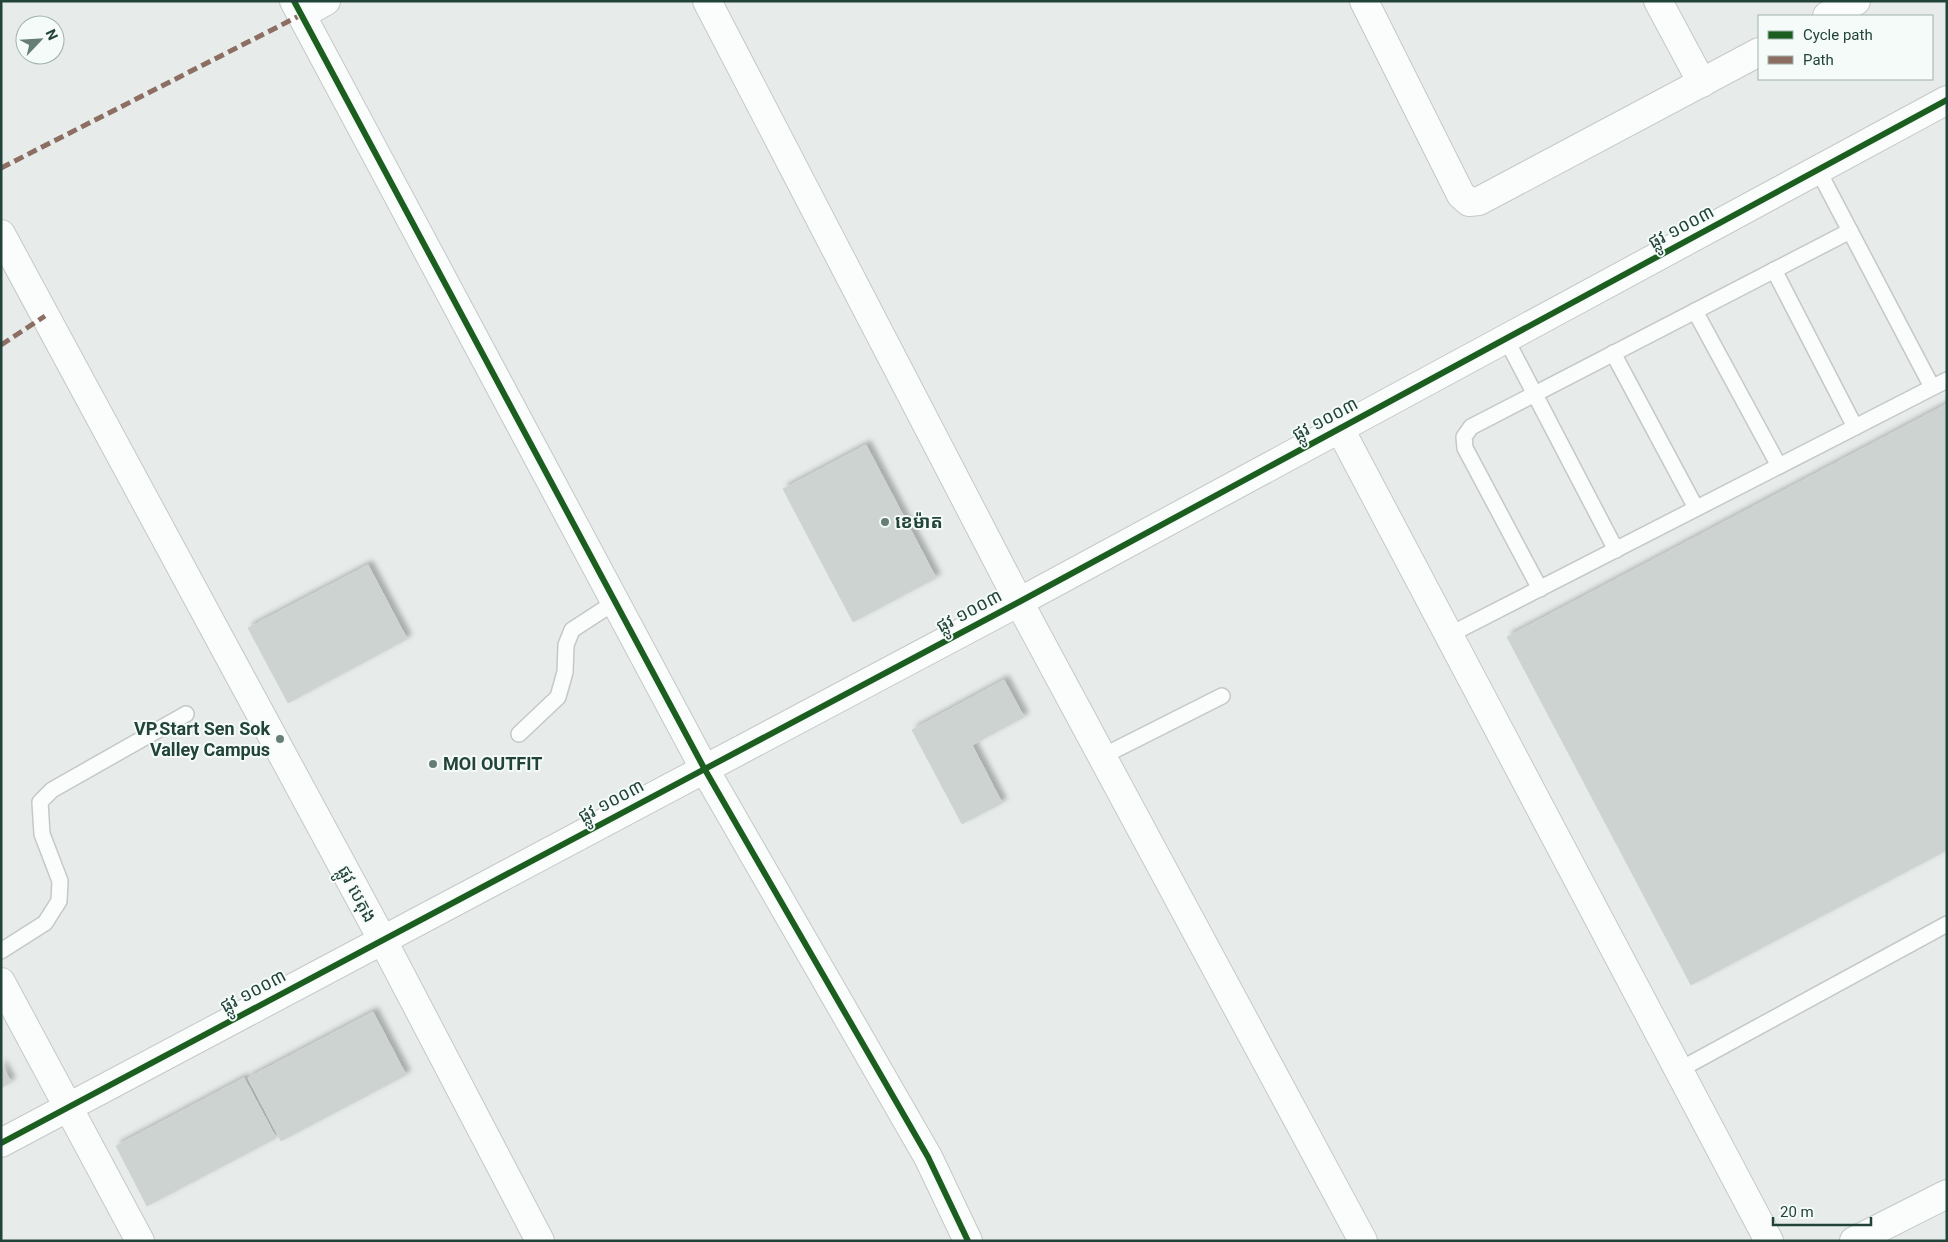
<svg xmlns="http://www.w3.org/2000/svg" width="1948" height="1242" viewBox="0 0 1948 1242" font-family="Roboto,'Noto Sans Khmer',sans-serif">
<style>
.building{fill:#cdd3d1;stroke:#cfd5d3;filter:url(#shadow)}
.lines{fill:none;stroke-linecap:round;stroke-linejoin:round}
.service-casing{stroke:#c4c9c7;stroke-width:18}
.minor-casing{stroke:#c4c9c7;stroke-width:30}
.tertiary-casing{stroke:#c4c9c7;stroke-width:30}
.service{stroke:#fbfcfc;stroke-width:15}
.minor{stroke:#fbfcfc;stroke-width:28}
.tertiary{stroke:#fbfcfc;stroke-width:28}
.quiet{stroke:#8d6e63;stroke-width:5;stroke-dasharray:10 5;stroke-linecap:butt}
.cycleway-casing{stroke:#f5fbf8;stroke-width:9}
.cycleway{stroke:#1b5e20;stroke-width:6}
.poi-dot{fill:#667e77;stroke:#f5fbf8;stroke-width:2}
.labels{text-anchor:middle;stroke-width:4;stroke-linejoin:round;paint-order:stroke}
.street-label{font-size:18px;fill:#214339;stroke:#f5fbf8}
.poi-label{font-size:18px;font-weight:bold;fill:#214339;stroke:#f5fbf8;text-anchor:start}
</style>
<defs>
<filter id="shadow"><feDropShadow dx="4.5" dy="-4.5" stdDeviation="2.5" flood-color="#0004"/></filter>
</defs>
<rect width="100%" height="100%" fill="#e7ecea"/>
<g class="building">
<polygon points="1947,404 1947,850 1691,985 1507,637"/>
<polygon points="866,445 936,578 853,622 783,489"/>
<polygon points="368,565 407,639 288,703 248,628"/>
<polygon points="1004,680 1024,717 972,745 1002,803 962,824 912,730"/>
<polygon points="373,1012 406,1075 281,1141 248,1078"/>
<polygon points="1,1064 11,1082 1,1088"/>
<polygon points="244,1078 276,1138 147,1206 116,1146"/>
</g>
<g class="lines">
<g class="service-casing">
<g id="service">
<polyline points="1818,170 1932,387"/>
<polyline points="1774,270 1855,427"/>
<polyline points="1695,311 1779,466"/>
<polyline points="1506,339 1616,550"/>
<polyline points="1613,353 1696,508"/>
<polyline points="1540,589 1465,448 1464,437 1471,427 1850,231"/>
<polyline points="1449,635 1947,380"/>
<polyline points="519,734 558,697 565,672 566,645 572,630 615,602"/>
<polyline points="1103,756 1222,696"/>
<polyline points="1,951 45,923 59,901 60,881 42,834 40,802 52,790 186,714"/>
<polyline points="1679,1070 1947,924"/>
</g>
</g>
<g class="minor-casing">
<g id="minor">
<polyline points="294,1 704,768 928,1157 968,1241"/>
<polyline points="707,1 1019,602 1363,1241"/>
<polyline points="1364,1 1461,195 1469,202 1479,201 1759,52"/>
<polyline points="1658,1 1702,83"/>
<polyline points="301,15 326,1"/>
<polyline points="1827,16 1856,1"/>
<polyline points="1,234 382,939 540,1241"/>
<polyline points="1340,429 1769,1241"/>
<polyline points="1,982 140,1241"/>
<polyline points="1854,1241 1947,1194"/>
</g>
</g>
<g class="tertiary-casing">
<polyline id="tertiary" points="1,1143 1019,602 1947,100"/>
</g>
<use href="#service" class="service"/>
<use href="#minor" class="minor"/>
<use href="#tertiary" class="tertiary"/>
<g class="quiet">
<polyline points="1,168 301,15"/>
<polyline points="1,345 45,316"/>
</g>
<g class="cycleway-casing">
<g id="cycleway">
<polyline points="294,1 704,768 928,1157 968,1241"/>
<polyline points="1,1143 1019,602 1947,100"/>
</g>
</g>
<use href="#cycleway" class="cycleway"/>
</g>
<g class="poi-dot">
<circle cx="885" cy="522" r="5"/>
<circle cx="280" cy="739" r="5"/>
<circle cx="433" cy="764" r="5"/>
</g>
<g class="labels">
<g class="street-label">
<text transform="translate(1681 227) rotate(-28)" y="6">ផ្លូវ ១០០៣</text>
<text transform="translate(1325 419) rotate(-28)" y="6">ផ្លូវ ១០០៣</text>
<text transform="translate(969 611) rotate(-28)" y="6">ផ្លូវ ១០០៣</text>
<text transform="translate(611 801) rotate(-28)" y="6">ផ្លូវ ១០០៣</text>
<text transform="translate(357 894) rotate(62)" y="6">ផ្លូវ បេតុង</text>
<text transform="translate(253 991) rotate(-28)" y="6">ផ្លូវ ១០០៣</text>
</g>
<g class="poi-label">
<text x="895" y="528">ខេម៉ាត</text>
<text x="270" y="735" text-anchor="end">VP.Start Sen Sok<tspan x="270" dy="21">Valley Campus</tspan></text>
<text x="443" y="770">MOI OUTFIT</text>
</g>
</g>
<rect width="1948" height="1242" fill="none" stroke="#214339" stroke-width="5"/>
<rect x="1758" y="15" width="175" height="65" fill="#f5fbf8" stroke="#a0b1ac"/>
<rect x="1768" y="31" width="25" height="8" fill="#1b5e20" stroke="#a0b1ac"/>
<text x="1803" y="40" font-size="15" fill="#214339">Cycle path</text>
<rect x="1768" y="56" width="25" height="8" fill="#8d6e63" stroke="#a0b1ac"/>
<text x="1803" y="65" font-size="15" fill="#214339">Path</text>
<g transform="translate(40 40) rotate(65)"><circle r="24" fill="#f5fbf8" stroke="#a0b1ac"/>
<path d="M0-4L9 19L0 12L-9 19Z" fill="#667e77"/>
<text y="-8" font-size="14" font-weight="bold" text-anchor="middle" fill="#214339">N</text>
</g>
<path d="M1773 1217v8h98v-8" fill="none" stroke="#214339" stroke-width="2.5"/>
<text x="1780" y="1217" font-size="15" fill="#214339" stroke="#f5fbf8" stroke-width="4" paint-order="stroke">20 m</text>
</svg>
